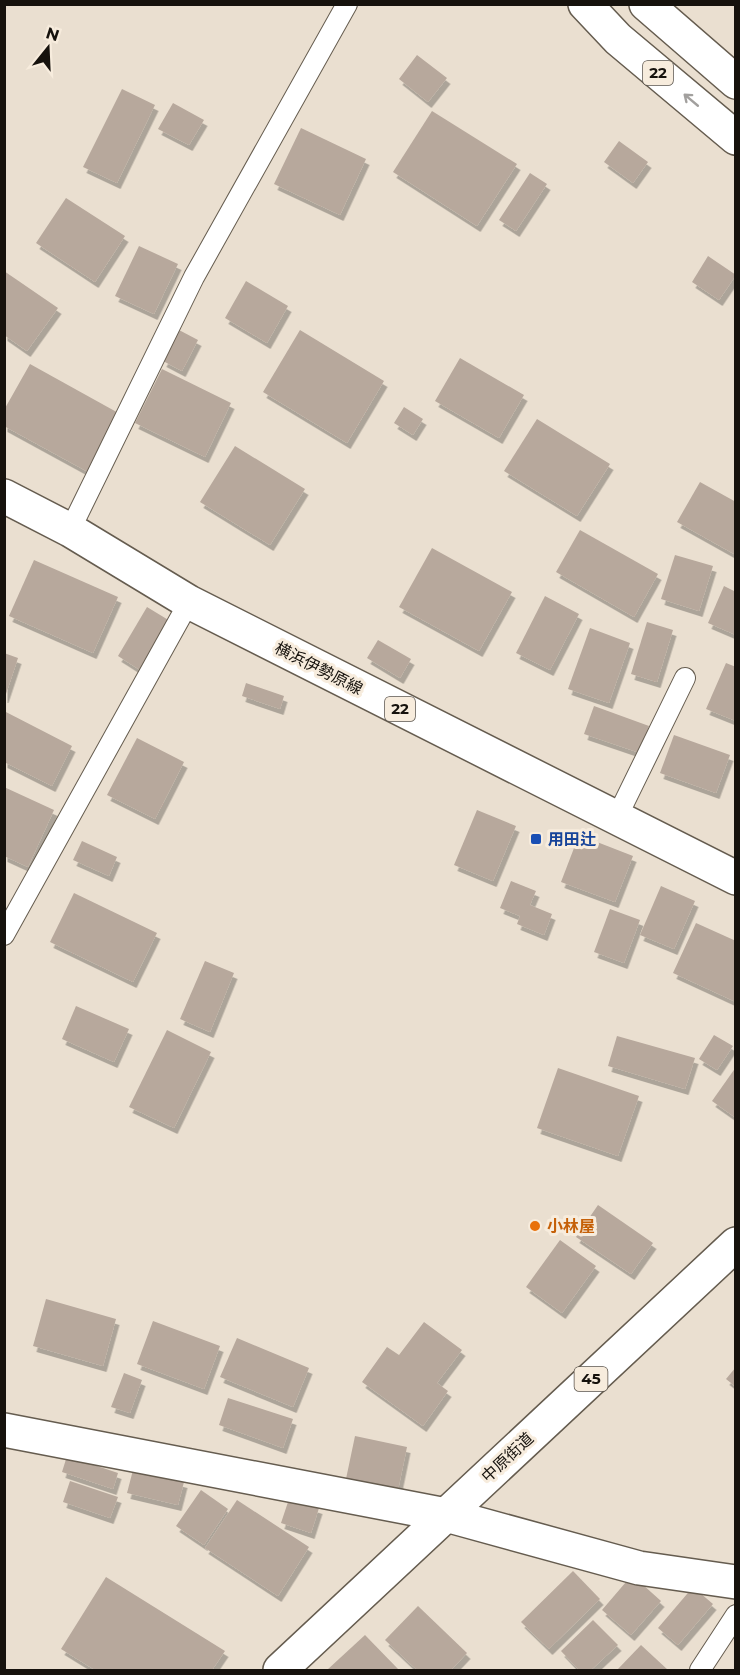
<svg xmlns="http://www.w3.org/2000/svg" width="740" height="1675" viewBox="0 0 740 1675" font-family="Montserrat,'Noto Sans JP',sans-serif">
<style>
.building{fill:#b7a89c;filter:url(#shadow)}
.lines{fill:none;stroke-linecap:round;stroke-linejoin:round}
.service-casing{stroke:#655c4f;stroke-width:22}
.minor-casing{stroke:#655c4f;stroke-width:36}
.primary-casing{stroke:#655c4f;stroke-width:36}
.service{stroke:#fff;stroke-width:20}
.minor{stroke:#fff;stroke-width:33}
.primary{stroke:#fff;stroke-width:33}
.oneway{stroke:#a2a09e}
.transit-dot{fill:#1a4fb4;stroke:#f7ecdd;stroke-width:2}
.food-dot{fill:#e8710a;stroke:#f7ecdd;stroke-width:2}
.labels{text-anchor:middle;stroke-width:6;stroke-linejoin:round;paint-order:stroke}
.shield{fill:#f7ecdd;stroke:#5a534b;stroke-width:1.5}
.shield-label{font-size:15px;font-weight:bold;fill:#16120d}
.street-label{font-size:16px;fill:#16120d;stroke:#f7ecdd}
.transit-label{font-size:16px;font-weight:bold;fill:#164399;stroke:#f7ecdd;text-anchor:start}
.food-label{font-size:16px;font-weight:bold;fill:#c56008;stroke:#f7ecdd;text-anchor:start}
</style>
<defs>
<filter id="shadow"><feDropShadow dx="3.5" dy="6" stdDeviation="0" flood-color="#0004"/></filter>
</defs>
<rect width="100%" height="100%" fill="#eadfd0"/>
<g class="building">
<polygon points="417,55 447,78 428,102 399,79"/>
<polygon points="122,89 155,105 117,183 83,167"/>
<polygon points="173,103 204,120 189,145 158,129"/>
<polygon points="432,111 517,164 477,226 393,172"/>
<polygon points="301,128 366,159 340,215 274,184"/>
<polygon points="619,141 648,162 633,183 604,162"/>
<polygon points="530,173 547,184 516,231 499,220"/>
<polygon points="66,198 125,236 95,282 36,243"/>
<polygon points="139,246 178,264 154,314 115,296"/>
<polygon points="708,256 736,275 719,300 692,282"/>
<polygon points="4,271 58,308 27,351 4,335"/>
<polygon points="246,281 288,306 267,343 225,318"/>
<polygon points="179,330 198,340 182,371 163,361"/>
<polygon points="300,330 384,381 347,443 263,392"/>
<polygon points="460,358 524,395 499,438 435,401"/>
<polygon points="30,364 122,415 90,473 4,426 4,410"/>
<polygon points="162,369 231,403 205,457 135,423"/>
<polygon points="404,407 423,419 413,435 394,423"/>
<polygon points="537,419 610,464 577,516 504,471"/>
<polygon points="235,446 305,489 270,545 200,502"/>
<polygon points="700,482 736,502 736,555 677,522"/>
<polygon points="580,530 658,574 634,617 556,572"/>
<polygon points="432,548 512,592 479,651 399,607"/>
<polygon points="675,555 713,566 699,611 661,599"/>
<polygon points="34,560 118,597 93,653 9,616"/>
<polygon points="724,586 736,592 736,635 708,623"/>
<polygon points="545,596 579,614 550,670 516,653"/>
<polygon points="147,607 170,621 140,670 118,656"/>
<polygon points="647,622 673,630 657,682 631,674"/>
<polygon points="590,628 630,643 609,703 568,689"/>
<polygon points="378,640 411,659 400,678 367,658"/>
<polygon points="4,653 18,658 5,697 4,697"/>
<polygon points="726,663 736,667 736,721 706,709"/>
<polygon points="246,683 284,696 280,709 242,696"/>
<polygon points="594,706 649,726 640,753 584,734"/>
<polygon points="4,711 72,746 52,786 4,762"/>
<polygon points="674,735 730,755 716,793 660,773"/>
<polygon points="137,738 184,762 155,819 107,795"/>
<polygon points="4,787 54,810 28,867 4,856"/>
<polygon points="477,810 516,826 493,881 454,865"/>
<polygon points="579,835 633,856 615,902 561,882"/>
<polygon points="82,841 117,857 109,876 73,860"/>
<polygon points="511,881 536,891 530,905 552,914 544,935 517,924 520,916 500,908"/>
<polygon points="661,886 695,901 674,949 640,935"/>
<polygon points="74,893 157,933 133,982 50,942"/>
<polygon points="610,909 640,920 624,963 594,952"/>
<polygon points="696,923 736,941 736,1002 673,973"/>
<polygon points="205,961 234,973 210,1032 180,1019"/>
<polygon points="76,1006 129,1029 114,1062 62,1039"/>
<polygon points="167,1030 211,1052 174,1128 129,1107"/>
<polygon points="714,1035 733,1046 717,1070 699,1059"/>
<polygon points="617,1036 695,1058 685,1089 608,1066"/>
<polygon points="736,1067 736,1118 712,1101"/>
<polygon points="558,1068 639,1096 618,1156 537,1128"/>
<polygon points="598,1205 653,1243 631,1274 576,1237"/>
<polygon points="560,1240 596,1266 562,1313 526,1287"/>
<polygon points="46,1299 116,1319 103,1366 33,1346"/>
<polygon points="153,1321 220,1346 204,1389 137,1364"/>
<polygon points="424,1322 462,1350 437,1383 448,1391 423,1426 362,1382 387,1347 399,1355"/>
<polygon points="237,1338 309,1368 293,1407 220,1377"/>
<polygon points="736,1367 736,1387 726,1379"/>
<polygon points="124,1373 142,1380 130,1413 111,1407"/>
<polygon points="228,1398 293,1419 283,1448 219,1425"/>
<polygon points="355,1436 407,1447 398,1490 346,1479"/>
<polygon points="67,1456 118,1473 113,1489 62,1472"/>
<polygon points="133,1470 184,1482 178,1505 127,1493"/>
<polygon points="70,1481 118,1497 110,1518 63,1502"/>
<polygon points="201,1490 228,1509 204,1545 176,1526"/>
<polygon points="289,1499 319,1508 311,1533 281,1523"/>
<polygon points="237,1500 309,1547 278,1596 205,1548"/>
<polygon points="573,1571 600,1599 549,1649 521,1622"/>
<polygon points="632,1575 661,1601 631,1635 602,1610"/>
<polygon points="106,1577 225,1651 212,1670 95,1670 61,1649"/>
<polygon points="693,1587 713,1604 678,1645 658,1628"/>
<polygon points="418,1606 467,1653 451,1670 417,1670 385,1640"/>
<polygon points="593,1620 618,1645 591,1670 579,1670 561,1651"/>
<polygon points="365,1635 399,1670 327,1670"/>
<polygon points="641,1645 668,1670 617,1670"/>
</g>
<g class="lines">
<g class="service-casing">
<g id="service">
<polyline points="70,530 194,277 347,4"/>
<polyline points="616,819 685,678"/>
<polyline points="4,935 189,602"/>
<polyline points="700,1670 736,1615"/>
</g>
</g>
<g class="minor-casing">
<polyline id="minor" points="4,1430 446,1515 639,1568 736,1582"/>
</g>
<g class="primary-casing">
<g id="primary">
<polyline points="585,4 618,39 736,138"/>
<polyline points="646,4 736,82"/>
<polyline points="4,496 70,530 189,602 736,878"/>
<polyline points="280,1670 736,1244"/>
</g>
</g>
<use href="#service" class="service"/>
<use href="#minor" class="minor"/>
<use href="#primary" class="primary"/>
</g>
<defs><path id="oneway-shaft" d="M-6 0H5M1.5-3L5.5 0L1.5 3" fill="none" stroke-width="1.6" stroke-linecap="round" stroke-linejoin="round" transform="scale(1.5)"/></defs>
<use class="oneway" href="#oneway-shaft" transform="translate(691 100) rotate(-140)"/>
<rect class="transit-dot" x="530" y="833" width="12" height="12" rx="3"/>
<circle class="food-dot" cx="535" cy="1226" r="6"/>
<g class="labels">
<g class="shield">
<rect x="643" y="61" width="30" height="24" rx="4.5"/>
<rect x="385" y="697" width="30" height="24" rx="4.5"/>
<rect x="574.5" y="1367" width="33" height="24" rx="4.5"/>
</g>
<g class="shield-label">
<text x="658" y="78">22</text>
<text x="400" y="714">22</text>
<text x="591" y="1384">45</text>
</g>
<g class="street-label">
<text transform="translate(319 668) rotate(27)" y="6">横浜伊勢原線</text>
<text transform="translate(507 1457) rotate(-43)" y="6">中原街道</text>
</g>
<g class="transit-label">
<text x="548" y="845">用田辻</text>
</g>
<g class="food-label">
<text x="547" y="1232">小林屋</text>
</g>
</g>
<rect width="740" height="1675" fill="none" stroke="#16120d" stroke-width="12"/>
<g transform="translate(48 48) rotate(18)" stroke="#f7ecdd" stroke-width="4.5" paint-order="stroke">
<path d="M0-4.5L10 22L0 15L-10 22Z" fill="#16120d"/>
<text y="-9" font-size="16" font-weight="bold" text-anchor="middle" fill="#16120d">N</text>
</g>
</svg>
